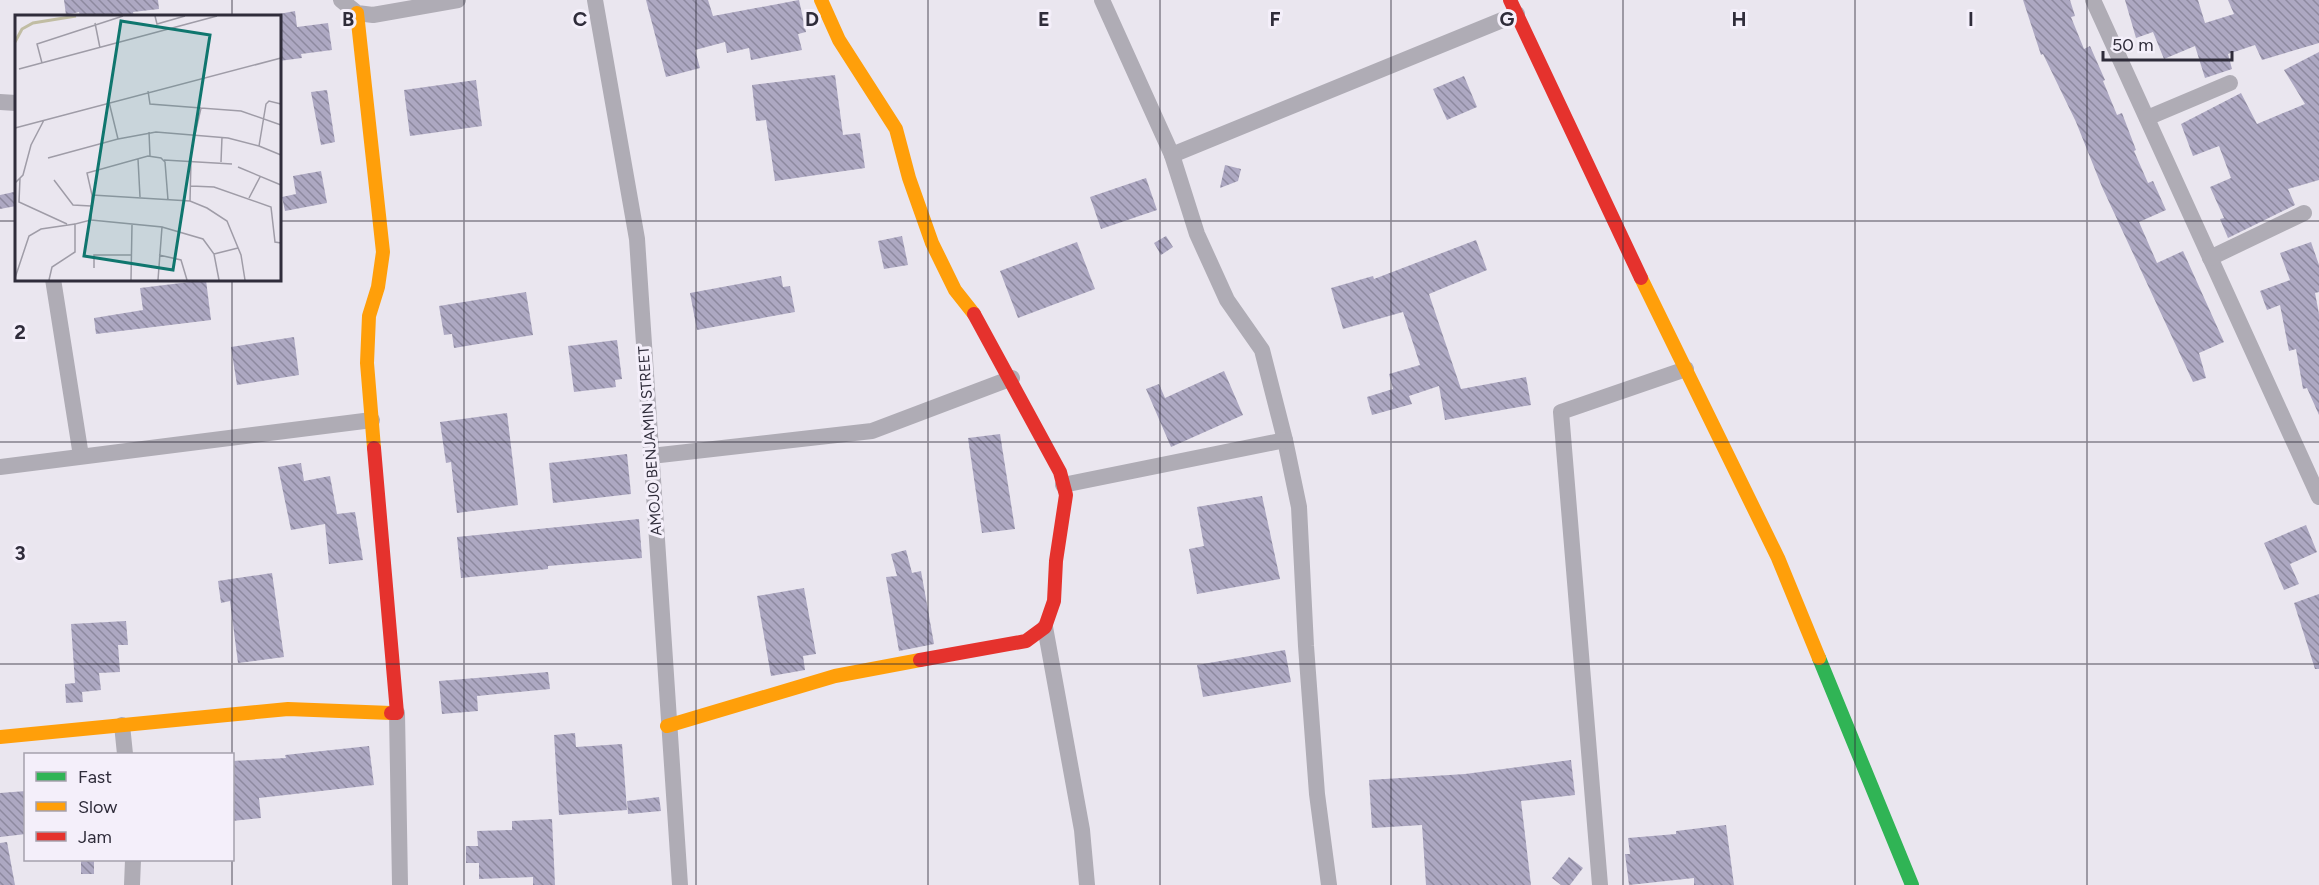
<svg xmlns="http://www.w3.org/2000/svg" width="2319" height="885" viewBox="0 0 2319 885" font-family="Figtree,sans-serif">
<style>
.building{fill:url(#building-back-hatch)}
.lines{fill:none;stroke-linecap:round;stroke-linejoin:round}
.street{stroke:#afacb5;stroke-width:16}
.fast{stroke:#30b455;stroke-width:14}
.slow{stroke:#ff9f0a;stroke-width:14}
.jam{stroke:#e5322d;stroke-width:14}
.grid{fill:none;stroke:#2f2c3a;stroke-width:1.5;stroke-opacity:0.55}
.labels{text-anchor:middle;stroke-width:6;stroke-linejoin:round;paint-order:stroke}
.street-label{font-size:15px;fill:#2f2c3a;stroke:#f4effa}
.inset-river{fill:none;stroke:#c1bda3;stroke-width:3}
.inset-road{fill:none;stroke:#9f9ca7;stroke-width:1.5}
.view{fill:#0f766e;fill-opacity:0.15;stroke:#0f766e;stroke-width:3}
.inset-edge{fill:none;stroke:#2f2c3a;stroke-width:3}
.grid-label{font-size:20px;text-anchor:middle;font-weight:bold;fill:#2f2c3a;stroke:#f4effa;stroke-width:6;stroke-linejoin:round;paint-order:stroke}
</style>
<defs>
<pattern id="building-back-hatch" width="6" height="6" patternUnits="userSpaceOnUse" patternTransform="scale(1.5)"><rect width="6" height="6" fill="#ada8c2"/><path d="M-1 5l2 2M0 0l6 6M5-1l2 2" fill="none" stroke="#8d899f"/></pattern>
</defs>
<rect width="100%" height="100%" fill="#eae6ef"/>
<g class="building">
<polygon points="64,0 158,0 159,9 133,12 134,16 80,16 79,12 66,15"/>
<polygon points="646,0 708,0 713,16 799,0 806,32 798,34 802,50 751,60 749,48 727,53 725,42 695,50 700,68 666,77"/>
<polygon points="2023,0 2070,0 2075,16 2071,17 2084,49 2090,46 2105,80 2103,81 2117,115 2122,113 2136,150 2134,151 2148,183 2153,181 2166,210 2139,222 2157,263 2183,251 2224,342 2199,353 2206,378 2193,382 2102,187 2076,122 2043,54 2041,55"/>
<polygon points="2125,0 2198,0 2205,23 2234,14 2228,0 2319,0 2319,43 2262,60 2255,45 2228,54 2232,69 2205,78 2195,46 2164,59 2153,32 2136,38"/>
<polygon points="295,11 297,27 328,23 332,50 301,54 302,58 279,61 279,14"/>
<polygon points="2319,52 2319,180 2288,189 2295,205 2228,238 2220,219 2224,218 2210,187 2231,178 2219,146 2193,156 2181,124 2241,93 2257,124 2305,104 2284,70"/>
<polygon points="835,75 843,135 860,133 865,168 775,181 766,120 756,121 752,85"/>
<polygon points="1464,76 1477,107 1447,120 1433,89"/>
<polygon points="476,80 482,126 410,136 404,90"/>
<polygon points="327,90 335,142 321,145 311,92"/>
<polygon points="1225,165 1241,169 1238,181 1220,188"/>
<polygon points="321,171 327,203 285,211 282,197 296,194 293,176"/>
<polygon points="1146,178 1157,210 1101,229 1090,197"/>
<polygon points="14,192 16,206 0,209 0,195"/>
<polygon points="902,236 908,265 884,269 878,241"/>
<polygon points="1166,236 1173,247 1161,255 1154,243"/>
<polygon points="1476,240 1487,270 1429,294 1440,327 1461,389 1526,377 1531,405 1445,420 1439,386 1409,396 1412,404 1372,415 1367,397 1393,389 1389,374 1420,365 1403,312 1343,329 1331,288 1373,276 1374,279"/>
<polygon points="1077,242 1095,289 1018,318 1000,271"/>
<polygon points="2311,242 2319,265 2319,292 2315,293 2319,314 2319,415 2307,388 2303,389 2296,349 2289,351 2280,305 2267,310 2260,291 2290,280 2280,253"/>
<polygon points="781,276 783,287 790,286 795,312 697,330 690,293"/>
<polygon points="206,280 211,320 96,334 94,318 143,310 140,288"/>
<polygon points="526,292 533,335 454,348 452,334 444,335 439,306"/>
<polygon points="294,337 299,375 237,385 231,347"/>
<polygon points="617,340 622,379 615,380 616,387 574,392 568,346"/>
<polygon points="1224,371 1243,415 1171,447 1146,389 1159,384 1165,398"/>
<polygon points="507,413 518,505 457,513 451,462 446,463 440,422"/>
<polygon points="1000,434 1015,529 982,533 968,438"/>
<polygon points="627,454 631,494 553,503 549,463"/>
<polygon points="301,463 304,481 330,476 337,514 355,512 363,560 329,564 325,524 291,530 278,467"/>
<polygon points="1262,496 1280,579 1197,594 1189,549 1204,546 1197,507"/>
<polygon points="639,519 642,558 548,566 548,569 461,578 457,537"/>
<polygon points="2306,525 2317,552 2290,564 2299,584 2284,590 2264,543"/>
<polygon points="906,550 912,573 921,571 934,644 899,651 886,577 897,576 891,554"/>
<polygon points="272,573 284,657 238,663 230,601 221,603 218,581"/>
<polygon points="804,588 816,654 803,656 805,670 771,676 757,596"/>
<polygon points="2319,594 2319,669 2315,669 2294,603"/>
<polygon points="126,621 128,645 118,645 120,672 99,673 101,690 82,692 83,702 66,703 65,684 75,683 71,624"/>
<polygon points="1285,650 1291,682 1203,697 1197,665"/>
<polygon points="548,672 550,689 477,696 478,711 442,714 439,681"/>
<polygon points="575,733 576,747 622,744 627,810 559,815 554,735"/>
<polygon points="369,746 374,785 259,798 261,818 232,821 232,761 286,758 285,755"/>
<polygon points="1571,760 1575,795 1521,801 1531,885 1426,885 1422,825 1372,828 1369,780 1465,774"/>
<polygon points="26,791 26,834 0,837 0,793"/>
<polygon points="659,797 661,811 628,814 627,801"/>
<polygon points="552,819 555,885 533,885 533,877 479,879 479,863 466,863 466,846 478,846 477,831 512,830 512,821"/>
<polygon points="1726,825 1734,885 1694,885 1694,878 1629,885 1625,854 1630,854 1628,838 1676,834 1676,831"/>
<polygon points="7,842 15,885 0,885 0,843"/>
<polygon points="1569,857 1583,868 1570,885 1561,885 1552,878"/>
<rect x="81" y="860" width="13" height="14"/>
</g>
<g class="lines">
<g class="street">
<polyline points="341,0 357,13 373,15 458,0"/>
<polyline points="595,0 637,239 680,885"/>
<polyline points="1102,0 1172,155 1517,14"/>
<polyline points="2093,0 2319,497"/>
<polyline points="0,102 16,103"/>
<polyline points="2147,118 2230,83"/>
<polyline points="1172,155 1197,234 1227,300 1262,350 1285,440 1299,507 1306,646 1317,794 1329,885"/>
<polyline points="2210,258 2304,213"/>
<polyline points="53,279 81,456"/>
<polyline points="651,456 872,431 1012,378"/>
<polyline points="0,467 372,420"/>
<polyline points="1063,485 1285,440"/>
<polyline points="1045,627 1082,830 1087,885"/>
<polyline points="397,713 400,885"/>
<polyline points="122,725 125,754"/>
<polyline points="132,885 133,860"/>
<polyline points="1600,885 1561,412 1686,369"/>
</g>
<polyline class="fast" points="1819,658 1912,885"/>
<g class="slow">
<polyline points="821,0 839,40 896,129 909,178 932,243 955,290 974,314"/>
<polyline points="357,13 383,252 378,287 369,316 367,363 374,448"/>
<polyline points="1641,278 1778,558 1819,658"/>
<polyline points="667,726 835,676 920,660"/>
<polyline points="0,737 288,709 391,713"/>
</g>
<g class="jam">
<polyline points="1510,0 1641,278"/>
<polyline points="374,448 397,713 391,713"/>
<polyline points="920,660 1026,641 1045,627 1054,601 1056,561 1066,495 1060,472 974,314"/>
</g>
</g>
<path class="grid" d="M 232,0 L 232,16M 464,0 L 464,885M 696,0 L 696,885M 928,0 L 928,885M 1160,0 L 1160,885M 1391,0 L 1391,885M 1623,0 L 1623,885M 1855,0 L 1855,885M 2087,0 L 2087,885M 0,221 L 16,221M 279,221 L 2319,221M 232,279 L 232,754M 0,442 L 2319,442M 0,664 L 2319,664M 232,860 L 232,885"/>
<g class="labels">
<g class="street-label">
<text transform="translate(650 441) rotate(-94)" y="5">AMOJO BENJAMIN STREET</text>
</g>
</g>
<g transform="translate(15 15)">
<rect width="266" height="266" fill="#eae6ef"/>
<path class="inset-river" d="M 0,27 L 7,14 L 18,8 L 61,1"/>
<path class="inset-road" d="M 140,1 L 142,9 L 170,1M 80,8 L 85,33M 27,48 L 22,29 L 108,1M 4,54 L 202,1M 133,76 L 135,89 L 186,93M 266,89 L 254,86 L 251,89 L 244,131 L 266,140M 0,113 L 266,43M 134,117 L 135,141M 180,119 L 186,93 L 226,96 L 266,110M 103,124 L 141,117 L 213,123 L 244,131M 33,143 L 103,124 L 94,87M 123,144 L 125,182M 149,145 L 217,149M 206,147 L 207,122M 223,152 L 266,170M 5,163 L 4,187 L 52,209M 39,165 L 58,190 L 76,191M 0,168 L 8,160 L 16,130 L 29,105M 176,171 L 199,172 L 256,192 L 260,227 L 266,228M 77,180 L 175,186 L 192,193 L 212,206 L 226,240 L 230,265M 234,183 L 245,162M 175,186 L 176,145M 76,205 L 147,212 L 143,265M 147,212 L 188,224 L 199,239 L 204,265M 199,239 L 223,233M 144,240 L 166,245 L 172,265M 79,253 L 79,240 L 116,240M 0,263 L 14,221 L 26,214 L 60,209M 34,265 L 37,252 L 60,237 L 60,209 L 76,205 L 77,180 L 72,158 L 133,141 L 146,143 L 150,147 L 153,185M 116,265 L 117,210"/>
<path class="view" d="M 106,6 L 195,20 L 158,255 L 69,241 Z"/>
<rect width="266" height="266" class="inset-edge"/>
</g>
<g class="grid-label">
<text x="348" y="26">B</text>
<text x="580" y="26">C</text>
<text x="812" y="26">D</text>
<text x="1044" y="26">E</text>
<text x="1275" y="26">F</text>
<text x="1507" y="26">G</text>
<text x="1739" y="26">H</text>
<text x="1971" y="26">I</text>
<text x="20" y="339">2</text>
<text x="20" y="560">3</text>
</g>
<rect x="24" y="753" width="210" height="108" fill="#f4effa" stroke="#a5a1ad" stroke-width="1.5"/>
<rect x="36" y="772" width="30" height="9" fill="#30b455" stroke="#a5a1ad" stroke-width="1.5"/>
<text x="78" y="783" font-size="18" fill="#2f2c3a">Fast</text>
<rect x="36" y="802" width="30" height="9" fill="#ff9f0a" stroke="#a5a1ad" stroke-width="1.5"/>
<text x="78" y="813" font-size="18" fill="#2f2c3a">Slow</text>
<rect x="36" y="832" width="30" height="9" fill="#e5322d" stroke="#a5a1ad" stroke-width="1.5"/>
<text x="78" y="843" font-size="18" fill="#2f2c3a">Jam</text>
<path d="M2103 51v9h129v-9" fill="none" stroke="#2f2c3a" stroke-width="3"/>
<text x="2112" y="51" font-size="18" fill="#2f2c3a" stroke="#f4effa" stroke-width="4.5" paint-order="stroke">50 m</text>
</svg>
